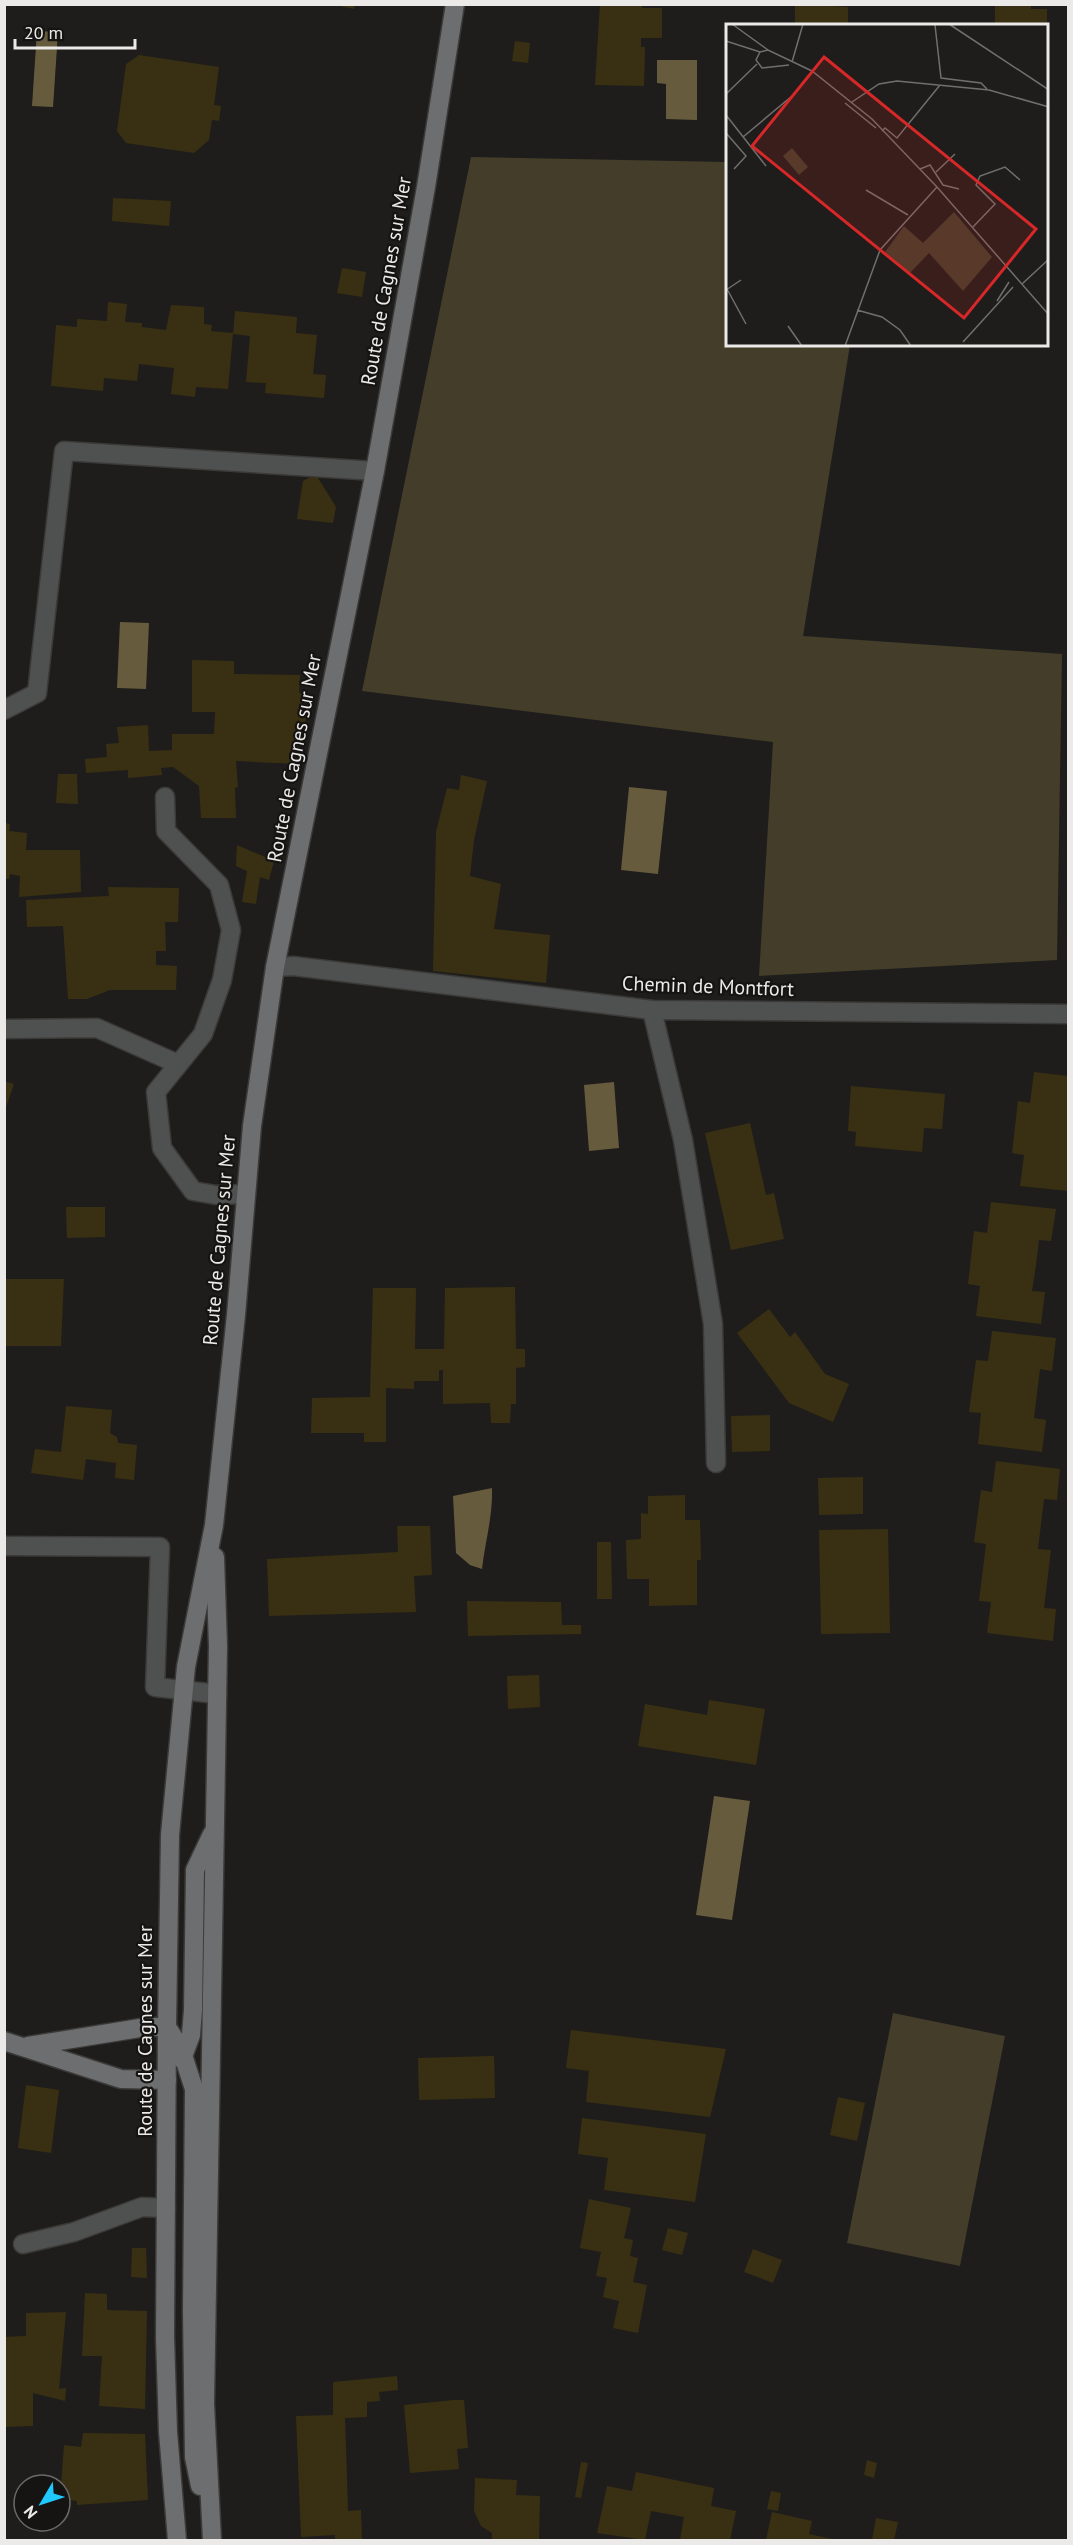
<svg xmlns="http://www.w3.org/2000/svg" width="1073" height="2545" viewBox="0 0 1073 2545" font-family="'PT Sans',sans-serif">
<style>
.green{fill:#433d2a}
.water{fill:#665c3d}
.building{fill:#393013}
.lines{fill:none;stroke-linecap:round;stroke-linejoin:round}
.lane-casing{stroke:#3b3a38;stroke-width:21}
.street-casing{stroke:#3b3a38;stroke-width:21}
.secondary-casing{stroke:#3b3a38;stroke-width:21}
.lane{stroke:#4f5151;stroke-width:18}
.street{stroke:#4f5151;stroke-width:18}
.secondary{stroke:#6c6e6f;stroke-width:18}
.labels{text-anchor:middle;stroke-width:4.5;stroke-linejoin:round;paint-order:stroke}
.street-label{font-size:20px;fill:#ebeae8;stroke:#151412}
.inset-road{fill:none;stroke:#706f6d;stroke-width:1.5}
.view{fill:#d62828;fill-opacity:0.15;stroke:#d62828;stroke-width:3}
.inset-edge{fill:none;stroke:#ebeae8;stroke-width:3}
</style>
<rect width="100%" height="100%" fill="#1e1d1b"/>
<g class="green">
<polygon points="471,157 728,162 728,345 850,345 803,636 1062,654 1057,960 759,976 773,742 362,691"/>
<polygon points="893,2013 1005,2036 960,2266 847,2243"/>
</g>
<g class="water">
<polygon points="37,31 58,32 53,107 32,106"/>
<polygon points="657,60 697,60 697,120 666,119 666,84 657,83"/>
<polygon points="120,622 149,623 146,689 117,688"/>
<polygon points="629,787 667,791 658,874 621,870"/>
<polygon points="614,1082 619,1148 589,1151 584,1085"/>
<path d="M 492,1488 C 493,1516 485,1542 482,1569 L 470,1565 L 456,1553 L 453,1496 Z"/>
<polygon points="714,1796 750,1801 732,1920 696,1915"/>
</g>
<g class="building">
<polygon points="331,4 355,4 354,9"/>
<polygon points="600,4 642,4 642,8 662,8 662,38 641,38 641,47 645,47 644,86 595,85"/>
<polygon points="795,4 848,7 848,26 795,26"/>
<polygon points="995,4 1031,4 1031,9 1047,9 1047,26 995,26"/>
<polygon points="515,41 530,43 528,63 512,61"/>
<polygon points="139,55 219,67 214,105 221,106 219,121 212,120 209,140 194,153 126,143 117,131 126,64"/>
<polygon points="113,198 171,201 169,226 112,221"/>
<polygon points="342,268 366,272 362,297 337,293"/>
<polygon points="108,302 127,304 125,322 142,323 142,327 166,330 171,305 204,307 204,324 212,325 211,331 233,333 228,389 196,387 195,397 171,394 174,368 139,364 137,381 104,378 103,391 51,386 56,325 77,327 77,319 107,321"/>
<polygon points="235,311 297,317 296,333 317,335 313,374 326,375 324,398 265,393 266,383 246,382 250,336 233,334"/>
<polygon points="311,477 318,478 336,507 333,523 297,519 303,481"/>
<polygon points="192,660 234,661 234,674 300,675 299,693 308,694 304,738 300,738 296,764 236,761 238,787 235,788 236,818 201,818 199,786 173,767 161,768 162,775 128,778 128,770 86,773 85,759 107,757 106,744 119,743 117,727 148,725 149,751 172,750 172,734 214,734 215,712 192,712"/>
<polygon points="58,774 77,774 78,804 56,803"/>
<polygon points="461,775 487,781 474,840 470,876 501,884 494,929 550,935 546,983 433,971 436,832 447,788 459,790"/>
<polygon points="4,823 10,824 9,831 27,833 26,850 80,850 81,892 19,897 20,876 10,874 9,879 4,879"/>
<polygon points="237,845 274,861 269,880 260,877 256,904 242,902 247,871 236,866"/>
<polygon points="108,887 179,888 178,922 165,922 166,951 156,951 156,965 177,966 176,990 110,990 87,999 68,999 63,926 27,927 26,900 109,896"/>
<polygon points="1034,1072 1068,1076 1068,1191 1020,1186 1024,1155 1012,1153 1018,1101 1030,1103"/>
<polygon points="4,1081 14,1084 5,1110 4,1109"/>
<polygon points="851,1086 945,1094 942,1129 924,1128 922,1152 855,1146 856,1132 848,1131"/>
<polygon points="750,1123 766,1195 774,1193 784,1239 731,1250 705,1133"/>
<polygon points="991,1202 1056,1209 1051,1241 1039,1240 1036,1265 1032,1291 1045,1292 1041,1324 976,1316 980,1286 968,1284 974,1231 987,1233"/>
<polygon points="66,1207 105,1207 105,1237 67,1238"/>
<polygon points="4,1279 64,1279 61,1346 4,1346"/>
<polygon points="515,1287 516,1349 525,1349 525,1367 516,1368 516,1404 511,1404 510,1423 491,1423 490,1403 443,1404 443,1370 439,1370 439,1381 414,1381 414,1389 386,1388 386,1442 364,1442 364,1433 311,1433 312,1398 370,1397 373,1288 416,1288 415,1349 444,1349 445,1288"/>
<polygon points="769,1309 790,1337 795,1332 825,1374 849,1384 833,1422 789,1403 737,1333"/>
<polygon points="992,1331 1056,1338 1052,1371 1040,1369 1034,1418 1046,1420 1042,1452 978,1444 981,1413 969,1412 976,1360 988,1361"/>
<polygon points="66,1406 112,1410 110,1433 117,1437 118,1443 137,1445 134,1480 115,1478 116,1463 86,1459 83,1480 31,1473 35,1449 61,1452"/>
<polygon points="770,1415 770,1451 732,1452 731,1416"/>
<polygon points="996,1461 1060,1469 1057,1500 1044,1499 1038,1549 1051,1550 1044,1608 1056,1609 1053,1641 987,1633 991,1602 979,1601 986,1544 974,1542 981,1490 992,1492"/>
<polygon points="863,1477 863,1514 819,1515 818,1478"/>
<polygon points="685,1495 685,1520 700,1520 701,1560 697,1560 697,1605 649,1606 649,1579 627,1579 626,1540 641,1539 641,1513 648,1514 648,1496"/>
<polygon points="397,1526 430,1526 432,1575 414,1576 416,1612 269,1616 267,1559 398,1552"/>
<polygon points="888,1529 890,1633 821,1634 819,1530"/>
<polygon points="597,1542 611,1542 612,1599 597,1599"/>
<polygon points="467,1601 561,1602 562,1625 581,1625 581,1634 468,1636"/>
<polygon points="539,1675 540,1707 508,1709 507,1676"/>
<polygon points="709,1700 765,1709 756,1765 638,1746 645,1704 707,1715"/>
<polygon points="571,2030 726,2049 710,2117 586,2102 589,2071 566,2068"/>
<polygon points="494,2056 495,2098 419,2100 418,2058"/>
<polygon points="26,2085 59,2090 51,2153 18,2148"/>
<polygon points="838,2097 865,2103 857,2141 830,2135"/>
<polygon points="582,2118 706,2134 695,2202 604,2190 608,2158 578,2154"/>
<polygon points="589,2199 631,2208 624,2238 633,2240 630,2256 638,2258 633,2282 647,2285 638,2333 613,2328 619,2301 603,2297 607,2278 596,2276 601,2252 580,2248"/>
<polygon points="668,2228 688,2233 682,2255 662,2250"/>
<polygon points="132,2248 146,2248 147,2278 131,2277"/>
<polygon points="753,2249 782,2260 773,2283 744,2272"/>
<polygon points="85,2293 107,2294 107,2310 147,2311 145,2409 99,2406 102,2356 82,2356"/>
<polygon points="66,2312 59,2389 66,2388 65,2401 33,2393 33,2426 4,2427 4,2337 26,2336 26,2313"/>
<polygon points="397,2376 398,2390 379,2392 380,2401 367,2402 367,2417 345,2418 348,2511 361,2510 362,2540 335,2540 335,2535 301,2537 296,2416 333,2415 333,2382"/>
<polygon points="454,2400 464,2400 468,2448 457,2449 459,2469 410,2473 404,2405"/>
<polygon points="83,2433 145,2434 148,2500 77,2505 77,2501 60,2499 64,2445 81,2447"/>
<polygon points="867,2460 877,2463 874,2478 864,2475"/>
<polygon points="581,2462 588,2463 581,2498 575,2497"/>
<polygon points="636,2472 714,2488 711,2506 736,2511 730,2540 680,2540 684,2517 651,2511 645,2540 597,2533 607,2486 632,2491"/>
<polygon points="475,2478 517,2480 516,2495 540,2496 539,2540 492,2540 492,2533 481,2526 474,2511"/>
<polygon points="771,2491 781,2493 778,2511 767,2509"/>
<polygon points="772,2512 812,2521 809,2534 837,2540 766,2540"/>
<polygon points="876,2518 898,2522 894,2540 872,2540"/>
</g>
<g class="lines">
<g class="lane-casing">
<g id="lane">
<polyline points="165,797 166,831 219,885 231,930 222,980 203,1034 156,1092 162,1148 193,1191 216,1195 246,1194"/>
<polyline points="652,1010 683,1140 713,1324 716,1463"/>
<polyline points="4,1029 97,1028 178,1064"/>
<polyline points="23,2244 74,2232 142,2207 166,2208"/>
</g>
</g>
<g class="street-casing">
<g id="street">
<polyline points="4,710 37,693 64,451 375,471"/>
<polyline points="275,967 293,966 652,1010 1068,1014"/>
<polyline points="4,1546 160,1547 155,1687 217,1694"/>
</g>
</g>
<g class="secondary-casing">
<g id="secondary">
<polyline points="167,2027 181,2049 194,2089 192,2311 194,2457 200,2486"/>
<polyline points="4,2041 121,2079 167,2080"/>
<polyline points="28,2046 146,2027 167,2027"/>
<polyline points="182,2059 191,2035 193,2010 195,1870 212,1834"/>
<polyline points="177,2540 168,2432 165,2337 167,2027 170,1835 186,1667 214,1525 236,1315 252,1126 275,967 375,471 426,187 455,4"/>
<polyline points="212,2540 205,2404 218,1646 215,1557"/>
</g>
</g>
<use href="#lane" class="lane"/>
<use href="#street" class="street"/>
<use href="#secondary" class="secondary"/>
</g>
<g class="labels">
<g class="street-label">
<text transform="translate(386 281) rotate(-80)" y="7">Route de Cagnes sur Mer</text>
<text transform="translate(294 758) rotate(-79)" y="7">Route de Cagnes sur Mer</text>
<text transform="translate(708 986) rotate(2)" y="7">Chemin de Montfort</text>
<text transform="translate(219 1240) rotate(-85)" y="7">Route de Cagnes sur Mer</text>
<text transform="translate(145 2031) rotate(-90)" y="7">Route de Cagnes sur Mer</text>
</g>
</g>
<g transform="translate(726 24)">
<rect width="322" height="322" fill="#1e1d1b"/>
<path d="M 66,124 L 82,143 L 73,151 L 57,132 ZM 228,188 L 266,233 L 237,267 L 203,229 L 184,249 L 159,228 L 178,202 L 197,219 Z" fill="#433d2a"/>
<path class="inset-road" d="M 6,0 L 42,26M 223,0 L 323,66M 209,1 L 215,54 L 255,59 L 261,65M 0,17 L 34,28 L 42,26 L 86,47 L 146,95 L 211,163 L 323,291M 34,28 L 30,36 L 36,44 L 63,41M 66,38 L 77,0M 0,70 L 31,40M 126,78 L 153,60 L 171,57 L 263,66 L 323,83M 119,79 L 150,104M 0,91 L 40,142M 156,107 L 159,104 L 171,114 L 214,61M 0,109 L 20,132 L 8,145M 17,113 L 66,72M 194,145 L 204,141 L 217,161 L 233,165M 210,148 L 229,130M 140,166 L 182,191M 246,204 L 269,180 L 250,161 L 254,152 L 279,143 L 294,156M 296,260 L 323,235M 1,265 L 20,300M 0,266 L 15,256M 271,277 L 283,258M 131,286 L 156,293 L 174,306 L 185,322M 62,302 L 76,322M 237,318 L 287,263M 119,322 L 154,226 L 211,163"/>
<path class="view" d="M 98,33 L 310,205 L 238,294 L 26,122 Z"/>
<rect width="322" height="322" class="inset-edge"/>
</g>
<rect width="1073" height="2545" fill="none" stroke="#ebeae8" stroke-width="12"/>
<g transform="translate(42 2503) rotate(231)"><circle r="28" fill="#151412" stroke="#6b6a68" stroke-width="1.5"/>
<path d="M0-4.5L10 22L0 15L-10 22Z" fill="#1fc9fd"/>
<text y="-9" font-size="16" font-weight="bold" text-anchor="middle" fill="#ebeae8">N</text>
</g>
<path d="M15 39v9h120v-9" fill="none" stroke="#ebeae8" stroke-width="3"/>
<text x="24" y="39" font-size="18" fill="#ebeae8" stroke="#151412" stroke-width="4.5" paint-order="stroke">20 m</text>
</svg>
